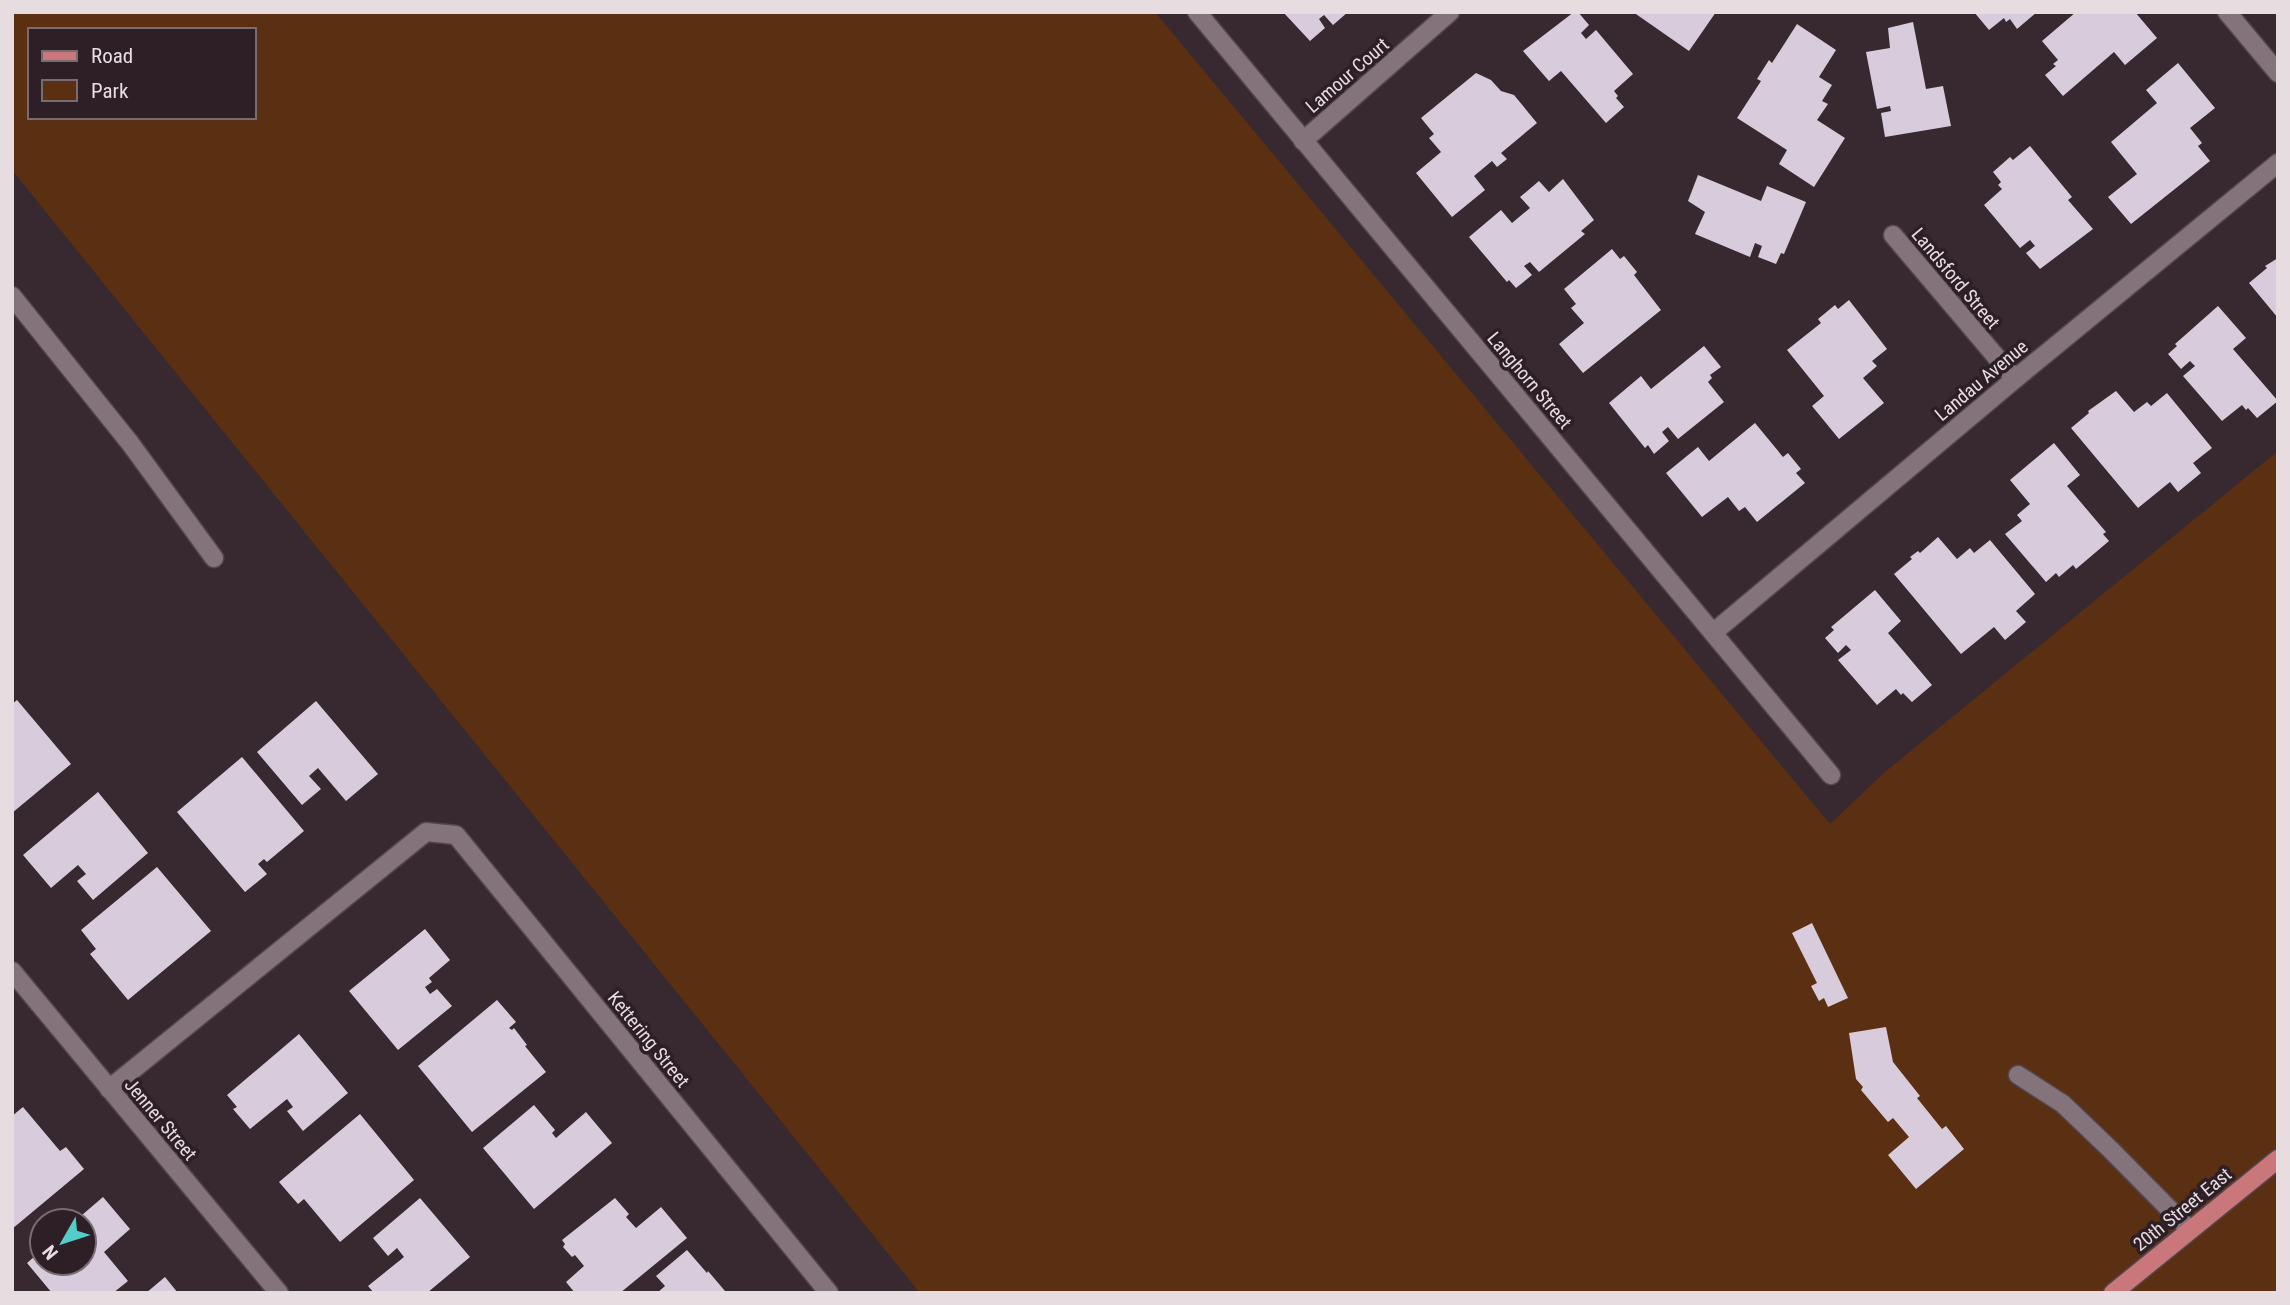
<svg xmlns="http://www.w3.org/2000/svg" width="2290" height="1305" viewBox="0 0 2290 1305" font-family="'Roboto Condensed',sans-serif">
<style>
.green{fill:#5b3012;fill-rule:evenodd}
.building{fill:#d8cbdb}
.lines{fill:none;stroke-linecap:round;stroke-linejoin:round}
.minor-casing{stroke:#53464c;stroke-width:21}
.major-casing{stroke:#53464c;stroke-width:21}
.minor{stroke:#85737b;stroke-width:18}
.major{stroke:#c9777b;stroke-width:18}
.labels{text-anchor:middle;stroke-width:7;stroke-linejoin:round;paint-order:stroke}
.street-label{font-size:19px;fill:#e7dde1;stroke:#2e1f26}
</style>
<rect width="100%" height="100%" fill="#382930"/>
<path class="green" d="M 12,12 L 1155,12 L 1830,824 L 1885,772 L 2278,451 L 2278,1293 L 920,1293 L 12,170 ZM 30,30 L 254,30 L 254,117 L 30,117 Z"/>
<g class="building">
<polygon points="1283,12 1348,12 1333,25 1324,15 1319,19 1325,28 1310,41"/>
<polygon points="1574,12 1578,12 1589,25 1581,33 1586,39 1596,30 1633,74 1614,91 1618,96 1616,98 1624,107 1606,123 1561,71 1549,81 1523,51"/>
<polygon points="1633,12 1716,12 1689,51"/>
<polygon points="1974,12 2037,12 2017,29 2010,19 2006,22 2004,18 1989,30"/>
<polygon points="2076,12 2135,12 2157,38 2125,65 2114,52 2063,96 2045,75 2056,66 2053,64 2058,60 2042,41"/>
<polygon points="1913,22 1926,89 1943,86 1951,126 1885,137 1881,113 1891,111 1890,106 1877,109 1866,52 1890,48 1888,28"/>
<polygon points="1797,24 1836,50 1819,77 1832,85 1822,101 1828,104 1817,120 1845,138 1814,187 1779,164 1787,150 1737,118 1761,81 1757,79 1769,60 1772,63"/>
<polygon points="2178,63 2215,108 2190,128 2202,143 2198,146 2210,161 2131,224 2108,197 2137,174 2111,142 2157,103 2146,90"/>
<polygon points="1476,73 1491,80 1501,91 1514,95 1537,123 1501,153 1507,159 1497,167 1492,161 1474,176 1485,190 1452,217 1416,173 1441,152 1429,138 1434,134 1421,118"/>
<polygon points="2030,146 2072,197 2068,200 2093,229 2040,269 2026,253 2035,246 2030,240 2020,248 1984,205 2002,189 1998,185 2001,182 1993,172 2010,157 2013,160"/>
<polygon points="1698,175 1761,201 1767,186 1806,202 1784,254 1781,253 1776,264 1758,257 1762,246 1755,243 1750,257 1695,234 1705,212 1688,201"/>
<polygon points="1563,179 1594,220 1581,231 1585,234 1539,272 1530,262 1524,266 1532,275 1516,288 1509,280 1507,282 1469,237 1501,210 1512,223 1530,208 1520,197 1539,181 1549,192"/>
<polygon points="1612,249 1620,259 1624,256 1637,272 1634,275 1661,310 1583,373 1559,344 1584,323 1571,308 1576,304 1564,289"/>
<polygon points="2278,258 2278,318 2249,283 2267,268 2265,266"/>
<polygon points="1849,300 1887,349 1872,361 1877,366 1863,378 1884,403 1839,439 1812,406 1824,396 1787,350 1821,323 1818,319 1835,305 1838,309"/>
<polygon points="2218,306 2246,338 2233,349 2278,401 2257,418 2248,408 2246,410 2242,405 2222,421 2183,376 2195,366 2190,361 2181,369 2168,354 2177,346 2175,344"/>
<polygon points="1704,346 1721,367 1710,375 1712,378 1708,382 1724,402 1678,439 1668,427 1662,432 1669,441 1654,454 1648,445 1645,448 1609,403 1641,376 1651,389"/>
<polygon points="2116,391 2134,412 2147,402 2151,406 2167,393 2212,448 2193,463 2201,473 2178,492 2170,482 2138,508 2071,428 2089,413 2088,411"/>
<polygon points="1755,423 1783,457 1788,453 1801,469 1796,473 1805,483 1757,522 1745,507 1739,511 1728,497 1702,517 1666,473 1698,447 1709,461"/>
<polygon points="2054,443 2080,475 2067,486 2106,532 2103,534 2109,541 2076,569 2073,565 2059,577 2056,573 2046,582 2005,534 2022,521 2017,515 2030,504 2010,480"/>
<polygon points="1938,537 1957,559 1970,548 1974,553 1990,540 2035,594 2016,611 2026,622 2005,640 1994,627 1961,654 1894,574 1912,559 1910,557 1918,551 1920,553"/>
<polygon points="1875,590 1901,621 1888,633 1932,685 1912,702 1903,693 1901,695 1896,689 1877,705 1838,660 1851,650 1846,645 1838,653 1825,638 1834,630 1831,627"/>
<polygon points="17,700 71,764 12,813 12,704"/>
<polygon points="316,701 378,774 346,801 318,768 309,776 321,789 302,805 257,752"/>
<polygon points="242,757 304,831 267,862 264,859 258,864 267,874 245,892 177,812"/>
<polygon points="98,792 148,853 93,900 77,881 86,874 78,865 51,888 23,855"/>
<polygon points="157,867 211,931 128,1000 90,954 96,949 81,930"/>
<polygon points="1812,923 1848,998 1828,1007 1824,998 1819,1001 1811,986 1817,983 1792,933"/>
<polygon points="425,929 450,960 429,978 432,982 425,987 430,994 437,989 452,1006 398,1050 349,991"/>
<polygon points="497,1000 516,1022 509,1028 512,1030 514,1028 527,1045 525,1046 546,1072 472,1132 418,1066"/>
<polygon points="1886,1027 1893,1062 1920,1096 1917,1098 1942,1129 1946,1126 1964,1149 1916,1189 1888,1155 1909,1137 1893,1118 1888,1122 1861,1090 1863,1087 1856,1079 1849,1033"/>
<polygon points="299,1034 348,1093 303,1131 287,1111 293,1107 287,1099 250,1129 233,1109 237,1107 227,1095"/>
<polygon points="534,1105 555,1130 552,1133 556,1138 586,1112 612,1143 534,1209 483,1148"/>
<polygon points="23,1107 60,1151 66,1147 84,1169 12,1229 12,1116"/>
<polygon points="360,1114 414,1180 340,1242 304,1199 298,1204 279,1182"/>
<polygon points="103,1197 130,1229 104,1252 128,1281 113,1293 52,1293 27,1263 42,1250 42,1263 84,1263 84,1221 75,1221"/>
<polygon points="420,1198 470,1257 427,1293 374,1293 368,1286 404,1257 397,1248 388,1256 373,1238"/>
<polygon points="615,1198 629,1214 626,1217 636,1228 661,1207 687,1238 620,1293 575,1293 566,1282 584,1266 575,1255 572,1257 563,1247 565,1244 562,1240"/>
<polygon points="687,1250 707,1273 708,1271 725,1291 657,1293 665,1286 656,1276"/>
<polygon points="165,1277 178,1293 146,1293"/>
</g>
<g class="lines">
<g class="minor-casing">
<g id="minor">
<polyline points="1197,12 1831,775"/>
<polyline points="2227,12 2278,73"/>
<polyline points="1303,141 1450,12"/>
<polyline points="1893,235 2015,379"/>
<polyline points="12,296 130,443 214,558"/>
<polyline points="1714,632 2015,379 2278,163"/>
<polyline points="12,971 279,1293"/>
<polyline points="2018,1075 2063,1104 2111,1150 2190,1230"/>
<polyline points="109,1089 426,832 456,835 829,1293"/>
</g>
</g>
<g class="major-casing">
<polyline id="major" points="2113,1293 2278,1159"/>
</g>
<use href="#minor" class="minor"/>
<use href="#major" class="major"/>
</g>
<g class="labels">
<g class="street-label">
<text transform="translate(1347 75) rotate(-41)" y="7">Lamour Court</text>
<text transform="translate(1956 278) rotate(50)" y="7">Landsford Street</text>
<text transform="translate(1530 380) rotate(50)" y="7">Langhorn Street</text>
<text transform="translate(1981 380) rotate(-40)" y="7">Landau Avenue</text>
<text transform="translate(649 1039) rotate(51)" y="7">Kettering Street</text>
<text transform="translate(161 1119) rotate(50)" y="7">Jenner Street</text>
<text transform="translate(2182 1209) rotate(-39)" y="7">20th Street East</text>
</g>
</g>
<rect width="2290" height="1305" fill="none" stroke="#e7dde1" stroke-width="28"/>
<rect x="28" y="28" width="228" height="91" fill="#2e1f26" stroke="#786b71" stroke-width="2"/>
<rect x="42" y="51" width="35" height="10" fill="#c9777b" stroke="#786b71" stroke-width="2"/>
<text x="91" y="63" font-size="21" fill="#e7dde1">Road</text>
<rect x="42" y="80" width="35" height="21" fill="#5b3012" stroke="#786b71" stroke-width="2"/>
<text x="91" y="98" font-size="21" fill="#e7dde1">Park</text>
<g transform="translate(63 1242) rotate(231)"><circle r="33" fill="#2e1f26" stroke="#786b71" stroke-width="2"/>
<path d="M0-5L12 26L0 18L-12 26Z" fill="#53cdca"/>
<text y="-10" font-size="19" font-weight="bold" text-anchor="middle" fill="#e7dde1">N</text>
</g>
</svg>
